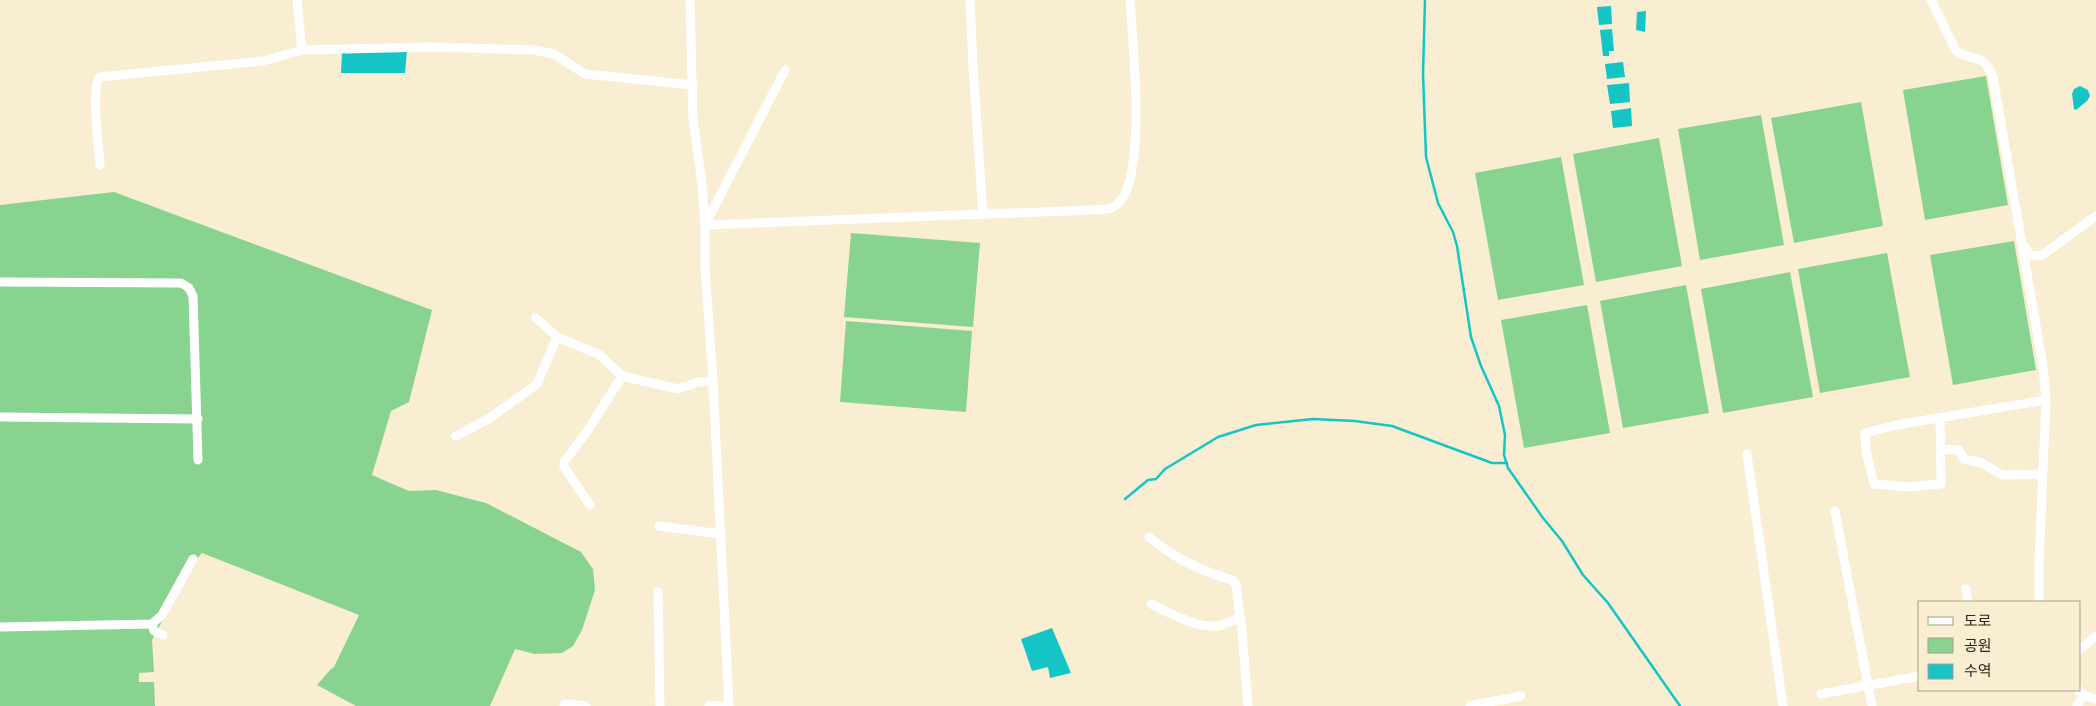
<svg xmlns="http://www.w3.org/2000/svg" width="2096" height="706" viewBox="0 0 2096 706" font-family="Commissioner,'Noto Sans KR',sans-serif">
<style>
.green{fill:#88d38f}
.water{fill:#15c5c5}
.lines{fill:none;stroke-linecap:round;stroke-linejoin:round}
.stream{stroke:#15c5c5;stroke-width:2.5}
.minor{stroke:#fff;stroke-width:9}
</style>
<rect width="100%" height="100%" fill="#f9eed1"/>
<g class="green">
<polygon points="1986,76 2008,205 1925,220 1903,90"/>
<polygon points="1861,102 1883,226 1794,243 1771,118"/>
<polygon points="1761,115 1784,245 1700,260 1678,129"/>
<polygon points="1659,138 1682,266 1596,282 1573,154"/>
<polygon points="1561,157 1584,285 1498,300 1475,173"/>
<polygon points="114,192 432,310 409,402 391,411 372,475 409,491 436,490 486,503 581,552 593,569 595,590 582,630 573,646 562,653 535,654 515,649 490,706 356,706 317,685 330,670 334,667 359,615 202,553 194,562 152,640 154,672 139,673 139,682 154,682 155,706 0,706 0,205"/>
<polygon points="851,233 980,243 973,327 844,317"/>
<polygon points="2014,241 2036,370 1953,385 1930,255"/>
<polygon points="1887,253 1910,377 1820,393 1798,269"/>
<polygon points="1790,272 1813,397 1723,413 1701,289"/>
<polygon points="1686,285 1709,413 1623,428 1600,301"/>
<polygon points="1587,305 1610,433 1524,448 1501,320"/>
<polygon points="846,321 972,331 966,412 840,402"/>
</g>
<g class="water">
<polygon points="1611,6 1612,24 1599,25 1597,7"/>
<polygon points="1646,11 1645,32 1636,30 1637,12"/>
<polygon points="1612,29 1614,51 1609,51 1609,56 1603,56 1600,30"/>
<polygon points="407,51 405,73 341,73 342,52"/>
<polygon points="1623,62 1625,77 1607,79 1605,64"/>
<polygon points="1629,83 1630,102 1610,104 1607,85"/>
<polygon points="2080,86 2088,90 2090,96 2087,101 2076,110 2074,109 2072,94 2074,89"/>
<polygon points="1631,108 1632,126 1613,128 1611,111"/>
<polygon points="1052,628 1071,673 1050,678 1048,667 1032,671 1021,639"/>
</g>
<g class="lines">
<g class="stream">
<polyline points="1425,0 1423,74 1426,157 1438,203 1453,232 1457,246 1471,337 1481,366 1499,406 1505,435 1504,455 1508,468 1543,518 1562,541 1583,575 1608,603 1680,706"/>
<polyline points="1125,499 1148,480 1156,479 1165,469 1218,437 1256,425 1313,419 1355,421 1392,426 1492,463 1507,463"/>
</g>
<g class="minor">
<polyline points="297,0 302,50"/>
<polyline points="690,0 693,119 702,184 705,225 705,268 713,381 729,706"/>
<polyline points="970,0 973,66 983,215"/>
<path d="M 1931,0 L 1956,51 C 1975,63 1982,51 1993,77 L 2043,366 L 2046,400 L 2039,562 L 2039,602"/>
<path d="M 100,165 C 99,146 91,92 99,77 L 263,61 L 302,50 L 430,47 L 534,50 L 554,54 L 585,74 L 693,85"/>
<path d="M 705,225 L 1092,210 C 1099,210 1109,210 1115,206 C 1149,185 1132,38 1130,0"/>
<polyline points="705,225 785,70"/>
<polyline points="2024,246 2030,255 2041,256 2096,216"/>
<polyline points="0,282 181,283 189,288 193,296 198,460"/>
<polyline points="536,318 557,337 600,355 622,376 678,389 698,382 713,381"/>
<polyline points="0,417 198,419"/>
<polyline points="1940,418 1941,484 1908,487 1874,484 1866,451 1865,433 1896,425 2046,400"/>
<polyline points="456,436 490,418 537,384 557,337"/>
<polyline points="1941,449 1959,450 1964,459 1982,463 2002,475 2042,474"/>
<polyline points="1747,454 1783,706"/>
<polyline points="590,505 564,467 564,462 586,433 622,376"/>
<polyline points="1835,511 1872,706"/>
<polyline points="659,526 721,534"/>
<path d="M 1149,537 C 1173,558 1202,571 1232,580 L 1236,584 L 1242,631 L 1248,706"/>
<polyline points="1966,589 1968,602"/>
<polyline points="658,592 660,706"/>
<path d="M 1151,604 C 1170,613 1201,631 1222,625 C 1229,623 1234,619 1240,618"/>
<polyline points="152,624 154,631 163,635"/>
<polyline points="0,627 152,624 162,615 193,559"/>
<polyline points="2080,649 2096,636"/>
<polyline points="2078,690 2084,695 2096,699"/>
<polyline points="1821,694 1920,676"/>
<polyline points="564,706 565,704 586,706"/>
<polyline points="709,706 729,705"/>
<polyline points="1470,706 1521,696"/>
<polyline points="2077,706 2084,695"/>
</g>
</g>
<rect x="1918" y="601" width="162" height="90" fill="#f9eed1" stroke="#a69e88"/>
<rect x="1928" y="617" width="25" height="8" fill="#ffffff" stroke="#a69e88"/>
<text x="1964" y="626" font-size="15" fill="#2a261b">도로</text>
<rect x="1928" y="638" width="25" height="15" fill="#88d38f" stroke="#a69e88"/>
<text x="1964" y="651" font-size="15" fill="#2a261b">공원</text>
<rect x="1928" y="664" width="25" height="15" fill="#15c5c5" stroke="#a69e88"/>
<text x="1964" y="676" font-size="15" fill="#2a261b">수역</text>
</svg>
